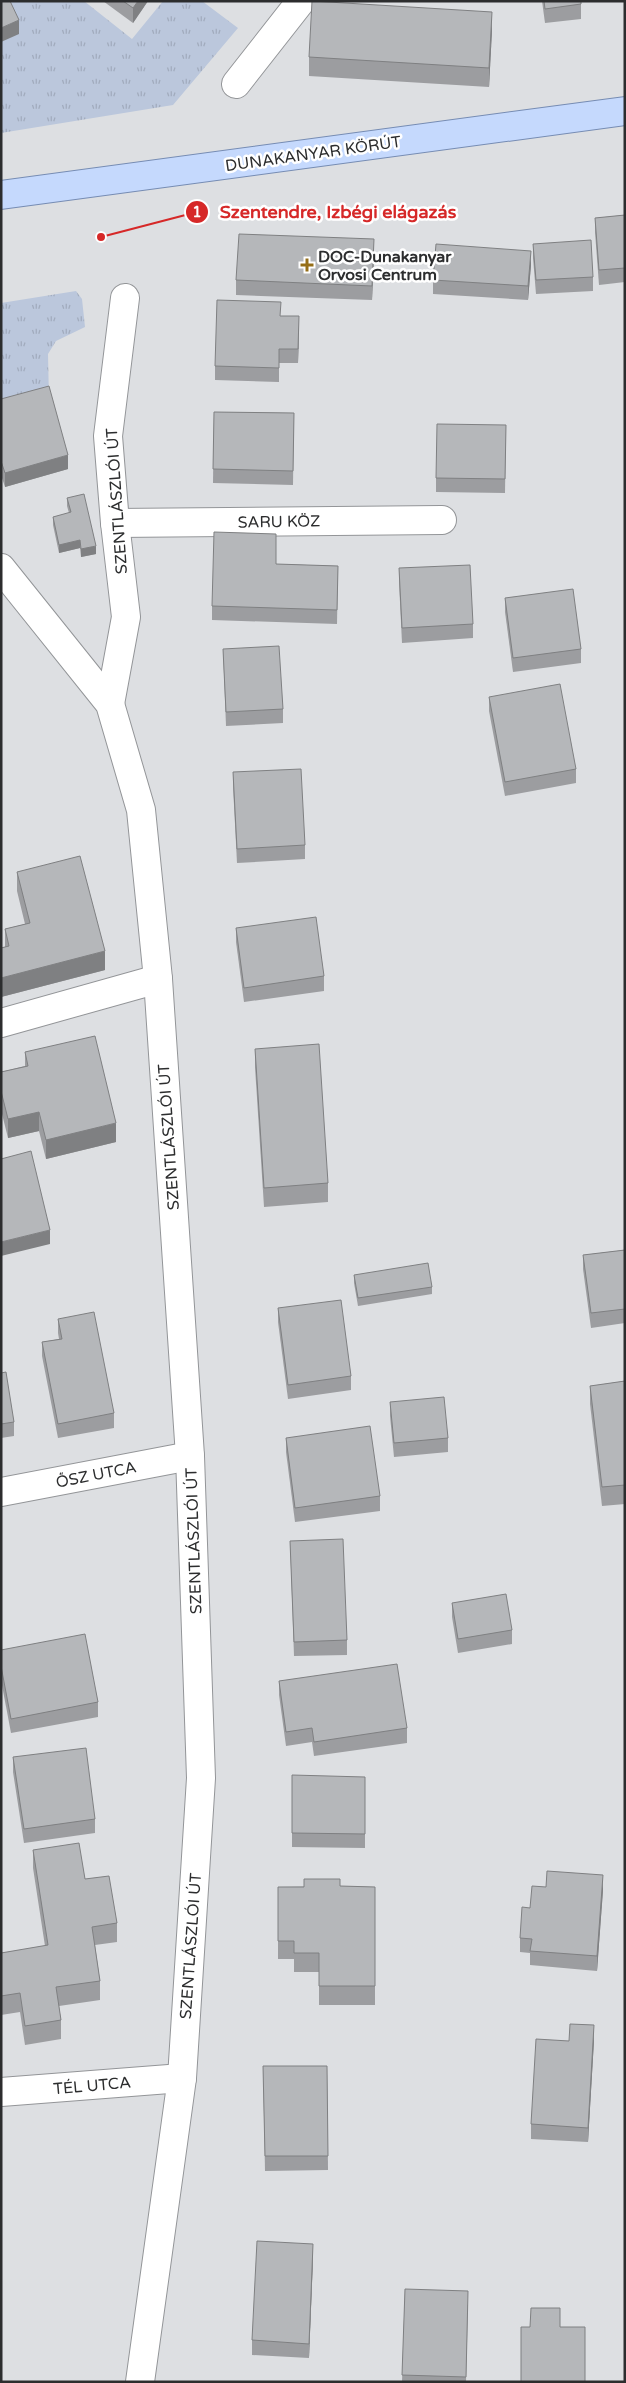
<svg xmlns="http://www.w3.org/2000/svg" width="626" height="2383" viewBox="0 0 626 2383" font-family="'Varela Round',sans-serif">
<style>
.grass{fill:url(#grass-tufts)}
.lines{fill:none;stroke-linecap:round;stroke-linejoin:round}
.minor-casing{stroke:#939598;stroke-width:30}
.secondary-casing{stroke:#939598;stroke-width:30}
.primary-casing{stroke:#768cb3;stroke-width:30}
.minor{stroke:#fff;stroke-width:28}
.secondary{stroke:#fff;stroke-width:28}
.primary{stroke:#c5d9fd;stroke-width:28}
.wall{fill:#9c9da0}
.shaded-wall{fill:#7f8082}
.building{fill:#b5b7ba;stroke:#7f8082}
.poi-dot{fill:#956e18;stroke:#fff;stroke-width:2}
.labels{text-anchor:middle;stroke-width:5;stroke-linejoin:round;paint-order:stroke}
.street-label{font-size:16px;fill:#2c2d2e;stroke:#fff}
.poi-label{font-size:16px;font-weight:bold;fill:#2c2d2e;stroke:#fff;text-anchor:start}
.leader{fill:none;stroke:#d62828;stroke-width:2}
.callout-dot{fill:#d62828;stroke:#fff;stroke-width:2}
.mark-label{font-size:15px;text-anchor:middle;font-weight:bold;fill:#fff}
.callout-label{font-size:18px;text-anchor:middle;font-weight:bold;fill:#d62828;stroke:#fff;stroke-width:5;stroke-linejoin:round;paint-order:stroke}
</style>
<defs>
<pattern id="grass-tufts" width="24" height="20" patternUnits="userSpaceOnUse" patternTransform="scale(1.25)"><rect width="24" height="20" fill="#bbc7dc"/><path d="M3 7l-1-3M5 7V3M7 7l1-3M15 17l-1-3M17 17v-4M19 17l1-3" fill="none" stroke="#a1abbd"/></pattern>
</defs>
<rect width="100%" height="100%" fill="#dddfe2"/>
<g class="grass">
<polygon points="1,1 84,1 132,39 163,1 202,1 238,28 173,105 1,133"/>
<polygon points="76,291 82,299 85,327 56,341 48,354 49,400 1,414 1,303"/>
</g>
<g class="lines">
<g class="minor-casing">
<g id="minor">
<polyline points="236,84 301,1"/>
<polyline points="115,523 442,520"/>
<polyline points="110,704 126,617 115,523 108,436 125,298"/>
<polyline points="1,1023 158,979"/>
<polyline points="1,1492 190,1456"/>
<polyline points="1,2092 182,2078"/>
</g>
</g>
<g class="secondary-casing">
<polyline id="secondary" points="1,568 110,704 141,810 158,979 190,1456 201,1778 182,2078 140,2382"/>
</g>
<g class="primary-casing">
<polyline id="primary" points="1,195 625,111"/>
</g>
<use href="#minor" class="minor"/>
<use href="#secondary" class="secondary"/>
<use href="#primary" class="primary"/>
</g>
<g class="wall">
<polygon points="103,1 148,1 133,23"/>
<polygon points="542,1 581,1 581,19 545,23"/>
<polygon points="492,30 489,87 309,76 309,57"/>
<polygon points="625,215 625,282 599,285 595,232 595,218"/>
<polygon points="533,244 593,277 593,291 536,294 533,258"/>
<polygon points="374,253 372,300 236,295 236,280"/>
<polygon points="531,265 528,300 433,294 433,280"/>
<polygon points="281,316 299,330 298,363 279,363 279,382 215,380 215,366"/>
<polygon points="1,399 68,469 5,487 1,475"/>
<polygon points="214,412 294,413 293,485 213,483"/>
<polygon points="506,425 505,493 436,492 436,478"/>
<polygon points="67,498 96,554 81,557 80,548 59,553 53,525 53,517 69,513 67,506"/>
<polygon points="276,564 338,566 337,624 212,620 212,606"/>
<polygon points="399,568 473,624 473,638 402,643 399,582"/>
<polygon points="505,598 581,649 581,663 513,672 505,612"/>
<polygon points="223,649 283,709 283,723 226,726"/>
<polygon points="489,697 576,769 576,783 505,796 489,711"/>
<polygon points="233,772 305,845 305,859 237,863 233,786"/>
<polygon points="17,872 105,970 1,997 1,948 5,947 5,929 25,924 17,891"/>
<polygon points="236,928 324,976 324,991 244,1002 236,942"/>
<polygon points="255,1049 328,1183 328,1202 264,1207 255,1067"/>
<polygon points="25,1052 116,1142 46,1159 39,1131 8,1138 1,1110 1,1072 25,1066"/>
<polygon points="625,1250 625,1323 591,1328 583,1269 583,1255"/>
<polygon points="354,1275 432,1287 432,1294 358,1306 354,1283"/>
<polygon points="278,1308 351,1376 351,1390 288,1399 278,1322"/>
<polygon points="58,1319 114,1413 114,1428 58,1438 42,1356 42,1342 59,1339 58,1333"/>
<polygon points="1,1373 14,1422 14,1436 1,1438"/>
<polygon points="625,1381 625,1504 602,1506 590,1404 590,1386"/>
<polygon points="390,1402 448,1438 448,1452 394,1457 390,1416"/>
<polygon points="286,1438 380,1496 380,1511 295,1522 286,1452"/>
<polygon points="290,1541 347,1640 347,1655 294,1656"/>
<polygon points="452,1603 512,1630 512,1644 458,1653 452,1617"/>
<polygon points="1,1650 98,1702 98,1717 11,1733 1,1680"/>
<polygon points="279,1681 407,1728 407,1743 314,1756 312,1742 286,1746 279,1695"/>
<polygon points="13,1757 95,1819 95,1833 24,1843 13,1772"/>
<polygon points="365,1777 365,1848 292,1847 292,1833"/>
<polygon points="33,1850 85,1879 117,1923 117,1942 95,1945 100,1981 100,2000 59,2006 61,2020 61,2039 25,2045 20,2012 1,2015 1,1953 45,1946 33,1868"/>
<polygon points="340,1886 375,1887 375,2005 319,2005 319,1972 294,1972 294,1959 278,1959 278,1887"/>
<polygon points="546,1887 603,1890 597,1971 530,1965 530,1953 520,1952 520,1938 530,1908"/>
<polygon points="594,2040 588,2142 531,2139 531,2124 569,2041"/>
<polygon points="263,2066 327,2066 328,2170 265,2171"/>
<polygon points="313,2258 309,2358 252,2355 252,2340"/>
<polygon points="405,2289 468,2305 466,2382 402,2382"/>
</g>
<g class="shaded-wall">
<polygon points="138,1 148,1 133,23 133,8"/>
<polygon points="492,12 492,30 489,87 489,68"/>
<polygon points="19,20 19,34 1,42 1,28"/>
<polygon points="374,239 374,253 372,300 372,286"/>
<polygon points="531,251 531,265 528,300 528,286"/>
<polygon points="299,316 299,330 298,363 298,349"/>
<polygon points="68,455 68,469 5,487 5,473"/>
<polygon points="80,540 80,548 59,553 59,545"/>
<polygon points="96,546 96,554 81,557 81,549"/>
<polygon points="105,951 105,970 1,997 1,978"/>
<polygon points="39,1112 39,1131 8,1138 8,1119"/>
<polygon points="116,1123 116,1142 46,1159 46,1140"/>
<polygon points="50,1230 50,1244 1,1256 1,1242"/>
<polygon points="603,1875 603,1890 597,1971 597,1956"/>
<polygon points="594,2025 594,2040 588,2142 588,2128"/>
<polygon points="313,2244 313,2258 309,2358 309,2344"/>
</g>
<g class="building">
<polygon points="1,1 10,1 19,20 1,28"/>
<polygon points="123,1 138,1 133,8"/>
<polygon points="312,1 492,12 489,68 309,57"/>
<polygon points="544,1 581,1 581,4 545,9"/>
<polygon points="625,215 625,268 599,270 595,218"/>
<polygon points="239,234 374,239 372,286 236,280"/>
<polygon points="591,240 593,277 536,280 533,244"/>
<polygon points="436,244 531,251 528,286 433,280"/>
<polygon points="217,300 281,302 280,316 299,316 298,349 279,349 279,368 215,366"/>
<polygon points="49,386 68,455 5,473 1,461 1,399"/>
<polygon points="214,412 294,413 293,471 213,469"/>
<polygon points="437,424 506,425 505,479 436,478"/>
<polygon points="84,494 96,546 81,549 80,540 59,545 53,517 71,512 67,498"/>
<polygon points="214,532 276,534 276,564 338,566 337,610 212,606"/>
<polygon points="470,565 473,624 402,628 399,568"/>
<polygon points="573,589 581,649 513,658 505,598"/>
<polygon points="279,646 283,709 226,712 223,649"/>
<polygon points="560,684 576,769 505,782 489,697"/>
<polygon points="301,769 305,845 237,849 233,772"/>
<polygon points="80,856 105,951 1,978 1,948 9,946 5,929 30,923 17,872"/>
<polygon points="316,917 324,976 244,988 236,928"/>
<polygon points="95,1036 116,1123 46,1140 39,1112 8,1119 1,1091 1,1072 28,1066 25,1052"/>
<polygon points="319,1044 328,1183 264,1188 255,1049"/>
<polygon points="31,1151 50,1230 1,1242 1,1159"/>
<polygon points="625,1250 625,1309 591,1313 583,1255"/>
<polygon points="428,1263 432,1287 358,1298 354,1275"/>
<polygon points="341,1300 351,1376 288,1385 278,1308"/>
<polygon points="94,1312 114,1413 58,1424 42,1342 62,1339 58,1319"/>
<polygon points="6,1372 14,1422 1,1424 1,1373"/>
<polygon points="625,1381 625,1485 602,1487 590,1386"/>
<polygon points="444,1397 448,1438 394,1443 390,1402"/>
<polygon points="370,1426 380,1496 295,1508 286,1438"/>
<polygon points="343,1539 347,1640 294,1642 290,1541"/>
<polygon points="506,1594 512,1630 458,1639 452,1603"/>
<polygon points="85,1634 98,1702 11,1719 1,1666 1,1650"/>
<polygon points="397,1664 407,1728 314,1742 312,1728 286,1732 279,1681"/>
<polygon points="86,1748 95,1819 24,1829 13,1757"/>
<polygon points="292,1775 365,1777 365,1834 292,1833"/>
<polygon points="79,1843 85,1879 109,1876 117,1923 92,1927 100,1981 56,1987 61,2020 25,2026 20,1993 1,1996 1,1953 48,1945 33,1850"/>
<polygon points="547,1871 603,1875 597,1956 530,1951 532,1939 520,1938 522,1907 530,1908 532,1886 546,1887"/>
<polygon points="304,1879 340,1879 340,1886 375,1887 375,1986 319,1986 319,1953 294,1953 294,1941 278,1941 278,1887 304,1887"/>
<polygon points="570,2024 594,2025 588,2128 531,2124 536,2039 569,2041"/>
<polygon points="263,2066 327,2066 328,2156 265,2156"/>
<polygon points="257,2241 313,2244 309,2344 252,2340"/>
<polygon points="405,2289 468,2291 466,2377 402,2375"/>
<polygon points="531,2308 560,2308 560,2327 585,2327 585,2382 521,2382 521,2327 530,2327"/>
</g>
<path class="poi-dot" d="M304.5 257.5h5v5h5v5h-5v5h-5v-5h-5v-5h5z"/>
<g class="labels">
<g class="street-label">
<text transform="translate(313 153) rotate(-8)" y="6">DUNAKANYAR KÖRÚT</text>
<text transform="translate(116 501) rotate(-94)" y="6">SZENTLÁSZLÓI ÚT</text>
<text transform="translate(279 521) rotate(-1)" y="6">SARU KÖZ</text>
<text transform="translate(168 1137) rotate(-94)" y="6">SZENTLÁSZLÓI ÚT</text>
<text transform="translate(96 1474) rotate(-11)" y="6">ŐSZ UTCA</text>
<text transform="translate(193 1541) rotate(-92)" y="6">SZENTLÁSZLÓI ÚT</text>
<text transform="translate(190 1946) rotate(-86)" y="6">SZENTLÁSZLÓI ÚT</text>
<text transform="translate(92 2085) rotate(-5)" y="6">TÉL UTCA</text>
</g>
<g class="poi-label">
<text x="318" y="262">DOC-Dunakanyar<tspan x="318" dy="18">Orvosi Centrum</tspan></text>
</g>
</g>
<path class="leader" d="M101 237L197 212"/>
<g class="callout-dot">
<circle cx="101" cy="237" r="5"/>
<circle cx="197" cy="212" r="12"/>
</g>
<g class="mark-label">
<text x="197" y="217">1</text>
</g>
<g class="callout-label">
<text x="338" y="218">Szentendre, Izbégi elágazás</text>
</g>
<rect width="626" height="2383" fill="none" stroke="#2c2d2e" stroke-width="5"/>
</svg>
